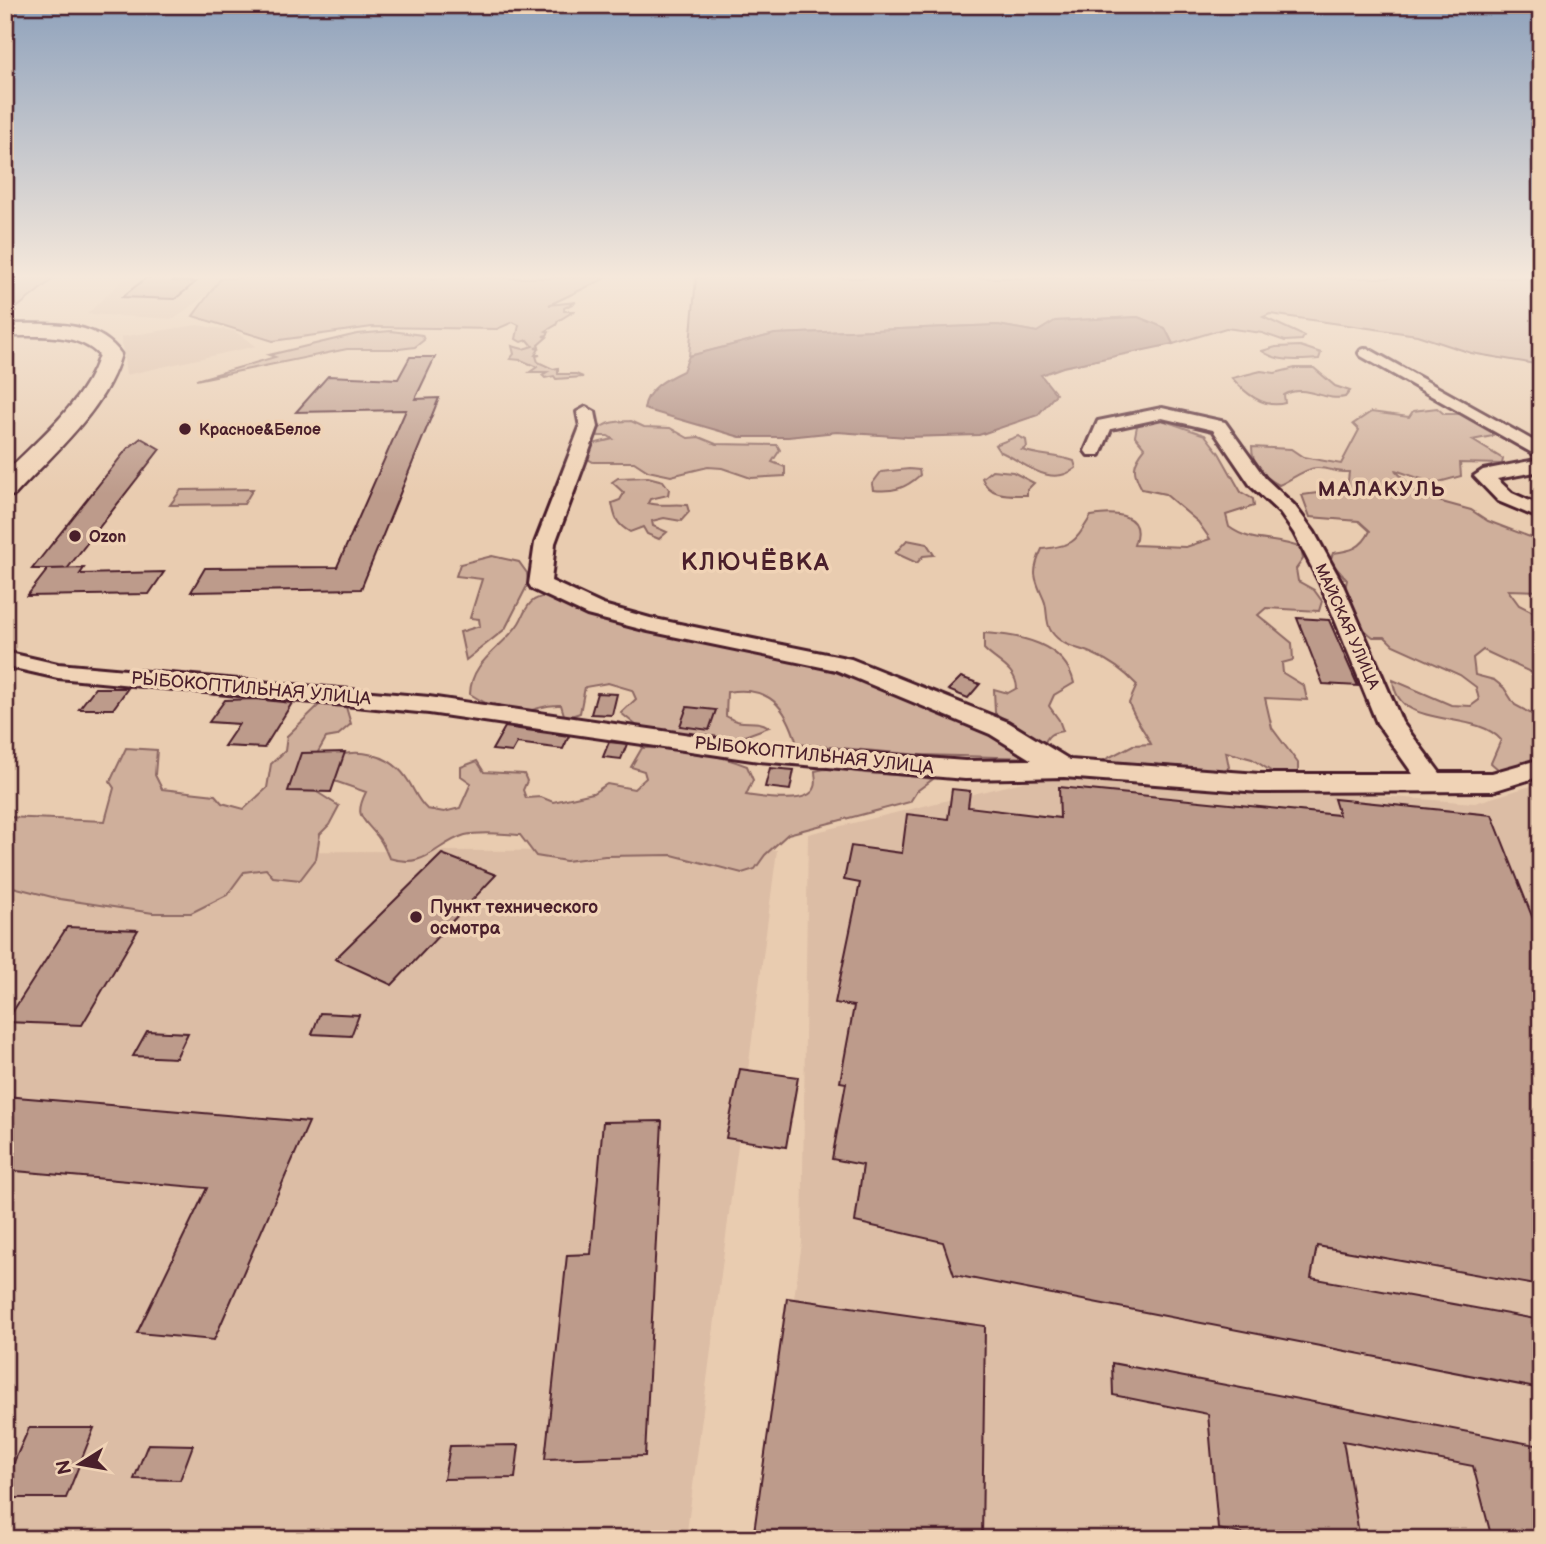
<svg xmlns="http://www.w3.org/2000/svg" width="1546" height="1544" viewBox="0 0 1546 1544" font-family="'Balsamiq Sans',sans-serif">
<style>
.built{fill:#dcbda5}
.green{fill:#cfaf9b;stroke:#8c6763;stroke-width:2}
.water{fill:#aa877b;stroke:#845d5b;stroke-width:2}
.building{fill:#bd9b8b;stroke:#4a1f2b;stroke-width:2}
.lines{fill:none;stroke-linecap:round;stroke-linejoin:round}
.street-casing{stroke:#4a1f2b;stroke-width:6}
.secondary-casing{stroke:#4a1f2b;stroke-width:5}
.street{fill:#f0d3b6;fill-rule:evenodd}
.secondary{fill:#f0d3b6;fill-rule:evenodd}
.poi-dot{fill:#4a1f2b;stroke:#f0d3b6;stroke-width:2.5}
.labels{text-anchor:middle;stroke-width:7;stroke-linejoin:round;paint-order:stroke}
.far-poi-label{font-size:16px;font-weight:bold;fill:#4a1f2b;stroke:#f0d3b6;text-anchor:start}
.far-street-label{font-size:16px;fill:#4a1f2b;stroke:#f0d3b6}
.street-label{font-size:18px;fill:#4a1f2b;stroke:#f0d3b6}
.poi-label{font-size:18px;font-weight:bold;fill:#4a1f2b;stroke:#f0d3b6;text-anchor:start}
.far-district-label{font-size:21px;font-weight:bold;letter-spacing:2px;fill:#4a1f2b;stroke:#f0d3b6}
.district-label{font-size:24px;font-weight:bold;letter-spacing:2px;fill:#4a1f2b;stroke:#f0d3b6}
</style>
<rect width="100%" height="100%" fill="#e9ccb0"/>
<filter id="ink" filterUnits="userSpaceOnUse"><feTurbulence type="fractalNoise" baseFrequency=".0143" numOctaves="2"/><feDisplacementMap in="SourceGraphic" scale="14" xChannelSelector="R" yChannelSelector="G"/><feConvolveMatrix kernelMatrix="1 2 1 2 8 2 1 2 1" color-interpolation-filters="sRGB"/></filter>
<g filter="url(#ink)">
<g class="built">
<polygon points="125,278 229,278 174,319 87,314"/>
<polygon points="197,325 234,331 256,346 126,375 121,337"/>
<polygon points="1060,773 1475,803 1541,783 1541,1539 759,1539 802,1243 808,834"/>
<polygon points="777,850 686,1539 5,1539 5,852"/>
</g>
<g class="green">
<polygon points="5,278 53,279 14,310 5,310"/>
<polygon points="221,278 606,278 549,305 576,302 564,308 564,311 574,311 558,321 556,325 546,331 549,332 547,335 543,336 547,337 538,345 539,347 535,348 539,349 535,355 540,355 536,356 538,362 553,369 558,368 558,374 576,374 583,377 556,379 554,376 545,378 542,375 547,372 530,372 537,367 521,360 510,359 514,354 512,346 523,349 533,346 528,340 521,342 516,339 519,325 513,322 497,329 372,327 273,341 193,316"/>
<polygon points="696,278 1541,278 1541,365 1471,353 1417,335 1270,314 1263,317 1304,336 1302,340 1285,341 1262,333 1226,328 1173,344 1165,328 1138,317 1055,321 1037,332 998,325 775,334 689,356"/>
<polygon points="391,331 422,335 424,340 415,347 399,349 347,349 196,380 275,357 269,355 357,334"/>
<path d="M 1300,346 L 1321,353 L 1319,359 C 1299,360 1279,363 1262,351 L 1276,347 Z"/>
<path d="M 1295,368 L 1314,368 L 1335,386 L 1350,391 L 1345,397 C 1324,402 1305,383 1284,395 L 1285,403 C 1264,409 1245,393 1232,378 L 1261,371 L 1275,373 Z"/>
<path d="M 1437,408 L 1444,414 L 1462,414 L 1492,431 L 1493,436 L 1472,440 L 1503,459 L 1502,464 L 1460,463 L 1461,476 L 1439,482 L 1427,481 L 1395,470 L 1420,496 L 1471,510 L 1488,521 L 1538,540 L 1541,544 L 1541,591 L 1508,590 L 1519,605 L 1541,616 L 1541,677 L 1483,650 L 1473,658 L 1475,675 L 1494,680 L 1504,688 L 1515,705 L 1541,719 L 1541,757 L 1522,766 L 1499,770 L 1491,763 L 1501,740 C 1474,708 1397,732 1393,680 L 1451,705 L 1471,706 L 1479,700 L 1476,687 L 1460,675 L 1393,645 L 1385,637 L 1373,637 C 1348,618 1361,612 1345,589 L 1347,580 L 1330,561 L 1333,553 C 1351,551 1362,548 1370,531 L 1359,521 L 1310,517 L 1302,495 L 1347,489 L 1349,472 C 1337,473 1327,467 1316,468 C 1304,469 1291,480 1279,485 C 1264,477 1252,465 1252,447 L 1291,449 L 1303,457 L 1341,464 L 1359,430 L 1353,424 L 1371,412 L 1409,417 L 1413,411 Z"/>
<path d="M 1144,419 L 1159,419 L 1205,435 L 1219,453 L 1241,492 L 1253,499 L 1254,506 L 1226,515 L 1229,527 C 1252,544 1275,537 1301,548 L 1303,559 L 1296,569 L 1298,581 L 1314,590 L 1322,601 L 1319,611 L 1266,608 L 1258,615 L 1292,643 L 1293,660 L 1282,663 L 1283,673 L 1304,686 L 1307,700 L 1265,698 L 1272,728 L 1298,763 L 1298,774 L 1274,773 L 1252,759 L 1226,752 L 1229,767 L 1217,775 L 1112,765 L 1104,760 L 1133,745 L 1151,744 C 1144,729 1134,719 1129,703 L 1137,685 C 1124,671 1110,661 1093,654 C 1077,647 1062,647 1051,631 C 1045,622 1048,609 1044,600 C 1034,578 1031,572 1042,549 C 1075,545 1074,543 1091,516 C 1115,512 1146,513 1134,545 L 1186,547 L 1210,539 L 1198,522 L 1165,494 L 1142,489 C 1132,471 1132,464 1145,448 L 1135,436 L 1137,426 Z"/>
<path d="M 631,421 L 644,427 L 670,428 L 688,438 L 699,437 L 716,444 L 777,445 L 780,450 L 772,462 L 785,467 L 785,476 L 751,478 L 722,468 L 708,467 L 671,476 L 648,471 L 634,462 L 593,462 L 588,459 L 586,451 L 588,445 L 613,439 L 608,436 L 598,436 L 597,431 C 605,421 618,422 631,421 Z"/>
<path d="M 1018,436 L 1026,440 L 1027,447 L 1022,450 C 1039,456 1057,455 1074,461 L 1076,468 C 1049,489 1025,462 999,451 L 995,445 Z"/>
<path d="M 909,469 L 919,470 L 920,475 C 905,489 893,492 873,490 L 872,484 L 881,472 Z"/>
<path d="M 992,470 L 1013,472 L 1034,483 L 1027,490 L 1027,495 C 1009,495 989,497 982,478 Z"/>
<path d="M 648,477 L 663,481 L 669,489 L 668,495 L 650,499 L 648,503 C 661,507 673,503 687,505 L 689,512 L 681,521 L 664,518 L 652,521 L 653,526 L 667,532 L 659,539 L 647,534 L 643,527 L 630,532 C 616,524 615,518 612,503 L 620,500 L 624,493 L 612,482 L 618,478 Z"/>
<polygon points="253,489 244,504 170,505 181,490"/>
<polygon points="907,540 927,544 934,555 923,556 917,563 895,553"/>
<polygon points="492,556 519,562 527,573 528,584 505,629 466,660 460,632 480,626 479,619 470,618 482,579 456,576 460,564"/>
<path d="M 550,594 L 644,631 L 725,644 L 836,670 L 982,729 L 1033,758 L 920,755 L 797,744 C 786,706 769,685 727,692 L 726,716 C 744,728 753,717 769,727 L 731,741 L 681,737 L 637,726 L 621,713 L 636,699 L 632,690 L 608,683 L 585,687 L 580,713 L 565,718 L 561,705 C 545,704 542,708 528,711 C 508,716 486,704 470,694 C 471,660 503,648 519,623 C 524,615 525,606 534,600 C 538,598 545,596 550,594 Z"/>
<path d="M 984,633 C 1019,635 1065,643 1074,683 L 1054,695 L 1049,706 L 1059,720 L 1063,731 C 1052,733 1047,734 1044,746 L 995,713 L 994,689 L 1008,693 L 1017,688 C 1016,668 996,662 984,649 Z"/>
<polygon points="322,702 346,707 351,724 337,736 326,738 301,782 339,806 329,825 320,834 316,859 300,880 273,877 266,869 244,872 227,895 191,913 153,913 60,899 5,885 5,817 105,821 114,788 110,782 126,748 157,750 155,775 162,789 215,795 222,803 244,809 267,788 271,764 285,751 287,736"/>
<path d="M 642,748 C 678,747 714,753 747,766 L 753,780 L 746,795 C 761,797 809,806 815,787 C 817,783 815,776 815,771 C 834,766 847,771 865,773 C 888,775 910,775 933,779 L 917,791 L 910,802 L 788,834 L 765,855 L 755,869 L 742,873 L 672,855 L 605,856 L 566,861 L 536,856 L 520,835 C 503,834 482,831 465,835 C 435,844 426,870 389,858 C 386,851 383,843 378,837 C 364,818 353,818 366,792 L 323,777 L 327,759 C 356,747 391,752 409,782 C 415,792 418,801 427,809 L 444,812 L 460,808 L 471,783 L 461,776 L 461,767 L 477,761 L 484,772 L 524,774 L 527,781 L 523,790 L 526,798 L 541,797 L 553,802 L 593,793 L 607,784 L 634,789 L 646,778 L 644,771 L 631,767 Z"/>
</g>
<path class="water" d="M 1138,317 L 1165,328 L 1173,344 L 1063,367 L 1041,375 L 1056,394 L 1038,415 L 979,435 L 907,437 L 837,432 L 788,437 L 740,437 L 644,409 C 646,389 666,379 683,371 L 689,356 L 775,334 L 998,325 L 1037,332 L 1055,321 Z"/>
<g class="building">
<polygon points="146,278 176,278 173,281 196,282 175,299 122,297"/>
<polygon points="410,357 435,357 415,399 439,398 361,589 191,592 205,568 337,567 406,410 296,412 328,376 398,379"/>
<polygon points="141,438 160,449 67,569 32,569 127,449"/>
<polygon points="84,568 80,574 164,572 149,594 27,596 48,569"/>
<polygon points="1297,618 1329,620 1358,686 1323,684"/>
<polygon points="961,677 980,684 968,698 948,690"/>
<polygon points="95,688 128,688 113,709 79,709"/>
<polygon points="597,693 617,694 612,715 591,714"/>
<polygon points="255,699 292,703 264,748 224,746 239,724 209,722 225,700"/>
<polygon points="687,707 716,710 709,730 680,726"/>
<polygon points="505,727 569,736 563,749 517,743 512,752 492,750"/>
<polygon points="609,742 627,744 621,759 603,757"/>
<polygon points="345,752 331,792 288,791 301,753"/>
<polygon points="770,768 794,770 790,790 765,787"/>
<polygon points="1059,787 1339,815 1334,799 1492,815 1541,939 1541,1286 1317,1246 1311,1278 1541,1320 1541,1389 954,1275 943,1242 855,1222 863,1165 832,1159 846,1083 840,1082 854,1006 835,1003 860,883 844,880 851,846 902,853 907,814 948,819 952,789 970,791 968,807 1060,818"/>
<polygon points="442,854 496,875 392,985 335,959"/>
<polygon points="67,927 138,930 82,1025 6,1022"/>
<polygon points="320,1013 359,1015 351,1036 312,1034"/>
<polygon points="147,1031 188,1033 176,1058 133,1056"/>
<polygon points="740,1069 798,1077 786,1147 726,1138"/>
<polygon points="5,1096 309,1122 214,1340 137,1333 207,1188 5,1170"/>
<polygon points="662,1121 645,1456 545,1459 567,1255 591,1254 603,1122"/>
<polygon points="787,1298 985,1326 982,1539 753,1539"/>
<polygon points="1112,1363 1541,1446 1541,1539 1492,1539 1473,1466 1343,1441 1360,1539 1268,1539 1218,1529 1208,1414 1113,1395"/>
<polygon points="29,1428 94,1428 66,1498 5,1498 5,1482"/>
<polygon points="148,1444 193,1445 180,1480 134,1479"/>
<polygon points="519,1445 515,1478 444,1479 450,1446"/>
</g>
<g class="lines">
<g class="street-casing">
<g id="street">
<polygon points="1367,348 1541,445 1541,458 1361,356 1359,353 1361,350"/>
<polygon points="586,407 595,412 598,427 555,543 551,581 603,605 650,618 851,659 1008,722 1070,760 1259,774 1413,774 1377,723 1320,583 1294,533 1280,513 1251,486 1213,430 1162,418 1111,429 1100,455 1088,455 1085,451 1098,421 1162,408 1225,422 1265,478 1294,505 1314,532 1342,583 1402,722 1440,773 1492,773 1541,759 1541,776 1493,791 1259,792 1064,777 965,779 759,761 429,713 58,678 5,666 5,652 58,664 429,697 759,745 965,761 1032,760 990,734 836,670 648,631 587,615 532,589 529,584 535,543 580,427 577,412"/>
<polygon points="1541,459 1541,471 1497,479 1512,493 1541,506 1541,519 1498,501 1474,476 1483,470"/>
</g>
</g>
<g class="secondary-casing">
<path id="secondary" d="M 5,324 C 43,324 96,318 121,354 C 106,410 53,453 15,495 L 5,497 L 5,473 C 39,438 84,403 99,355 C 75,331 36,337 5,336 Z"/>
</g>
<use href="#street" class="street"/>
<use href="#secondary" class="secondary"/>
</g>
</g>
<linearGradient id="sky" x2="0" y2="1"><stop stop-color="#8fa2bc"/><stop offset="0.56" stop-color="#f5e8db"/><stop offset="1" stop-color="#f5e8db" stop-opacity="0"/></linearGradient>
<rect width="1546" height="494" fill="url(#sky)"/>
<g class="poi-dot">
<circle cx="185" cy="429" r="7"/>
<circle cx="75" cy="536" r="7"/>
<circle cx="416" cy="917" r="7"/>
</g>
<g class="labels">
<g class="far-poi-label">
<text x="199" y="435">Красное&amp;Белое</text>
<text x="89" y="542">Ozon</text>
</g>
<g class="far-street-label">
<text transform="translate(1348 626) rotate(66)" y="6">МАЙСКАЯ УЛИЦА</text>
</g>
<g class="street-label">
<text transform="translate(251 688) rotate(5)" y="6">РЫБОКОПТИЛЬНАЯ УЛИЦА</text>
<text transform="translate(814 755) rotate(6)" y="6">РЫБОКОПТИЛЬНАЯ УЛИЦА</text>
</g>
<g class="poi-label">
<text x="430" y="913">Пункт технического<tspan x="430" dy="21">осмотра</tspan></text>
</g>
<g class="far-district-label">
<text x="1382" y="496">МАЛАКУЛЬ</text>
</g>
<g class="district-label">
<text x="756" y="570">КЛЮЧЁВКА</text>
</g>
</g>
<rect width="1546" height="1544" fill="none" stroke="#f0d3b6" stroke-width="28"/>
<rect x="14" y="14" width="1518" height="1516" fill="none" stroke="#4a1f2b" stroke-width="2.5" filter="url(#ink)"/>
<g transform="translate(80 1464) rotate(259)" stroke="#f0d3b6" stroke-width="5" paint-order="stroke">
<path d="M0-5L12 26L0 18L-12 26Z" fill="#4a1f2b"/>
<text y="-10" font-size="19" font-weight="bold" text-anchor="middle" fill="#4a1f2b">N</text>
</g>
</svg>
